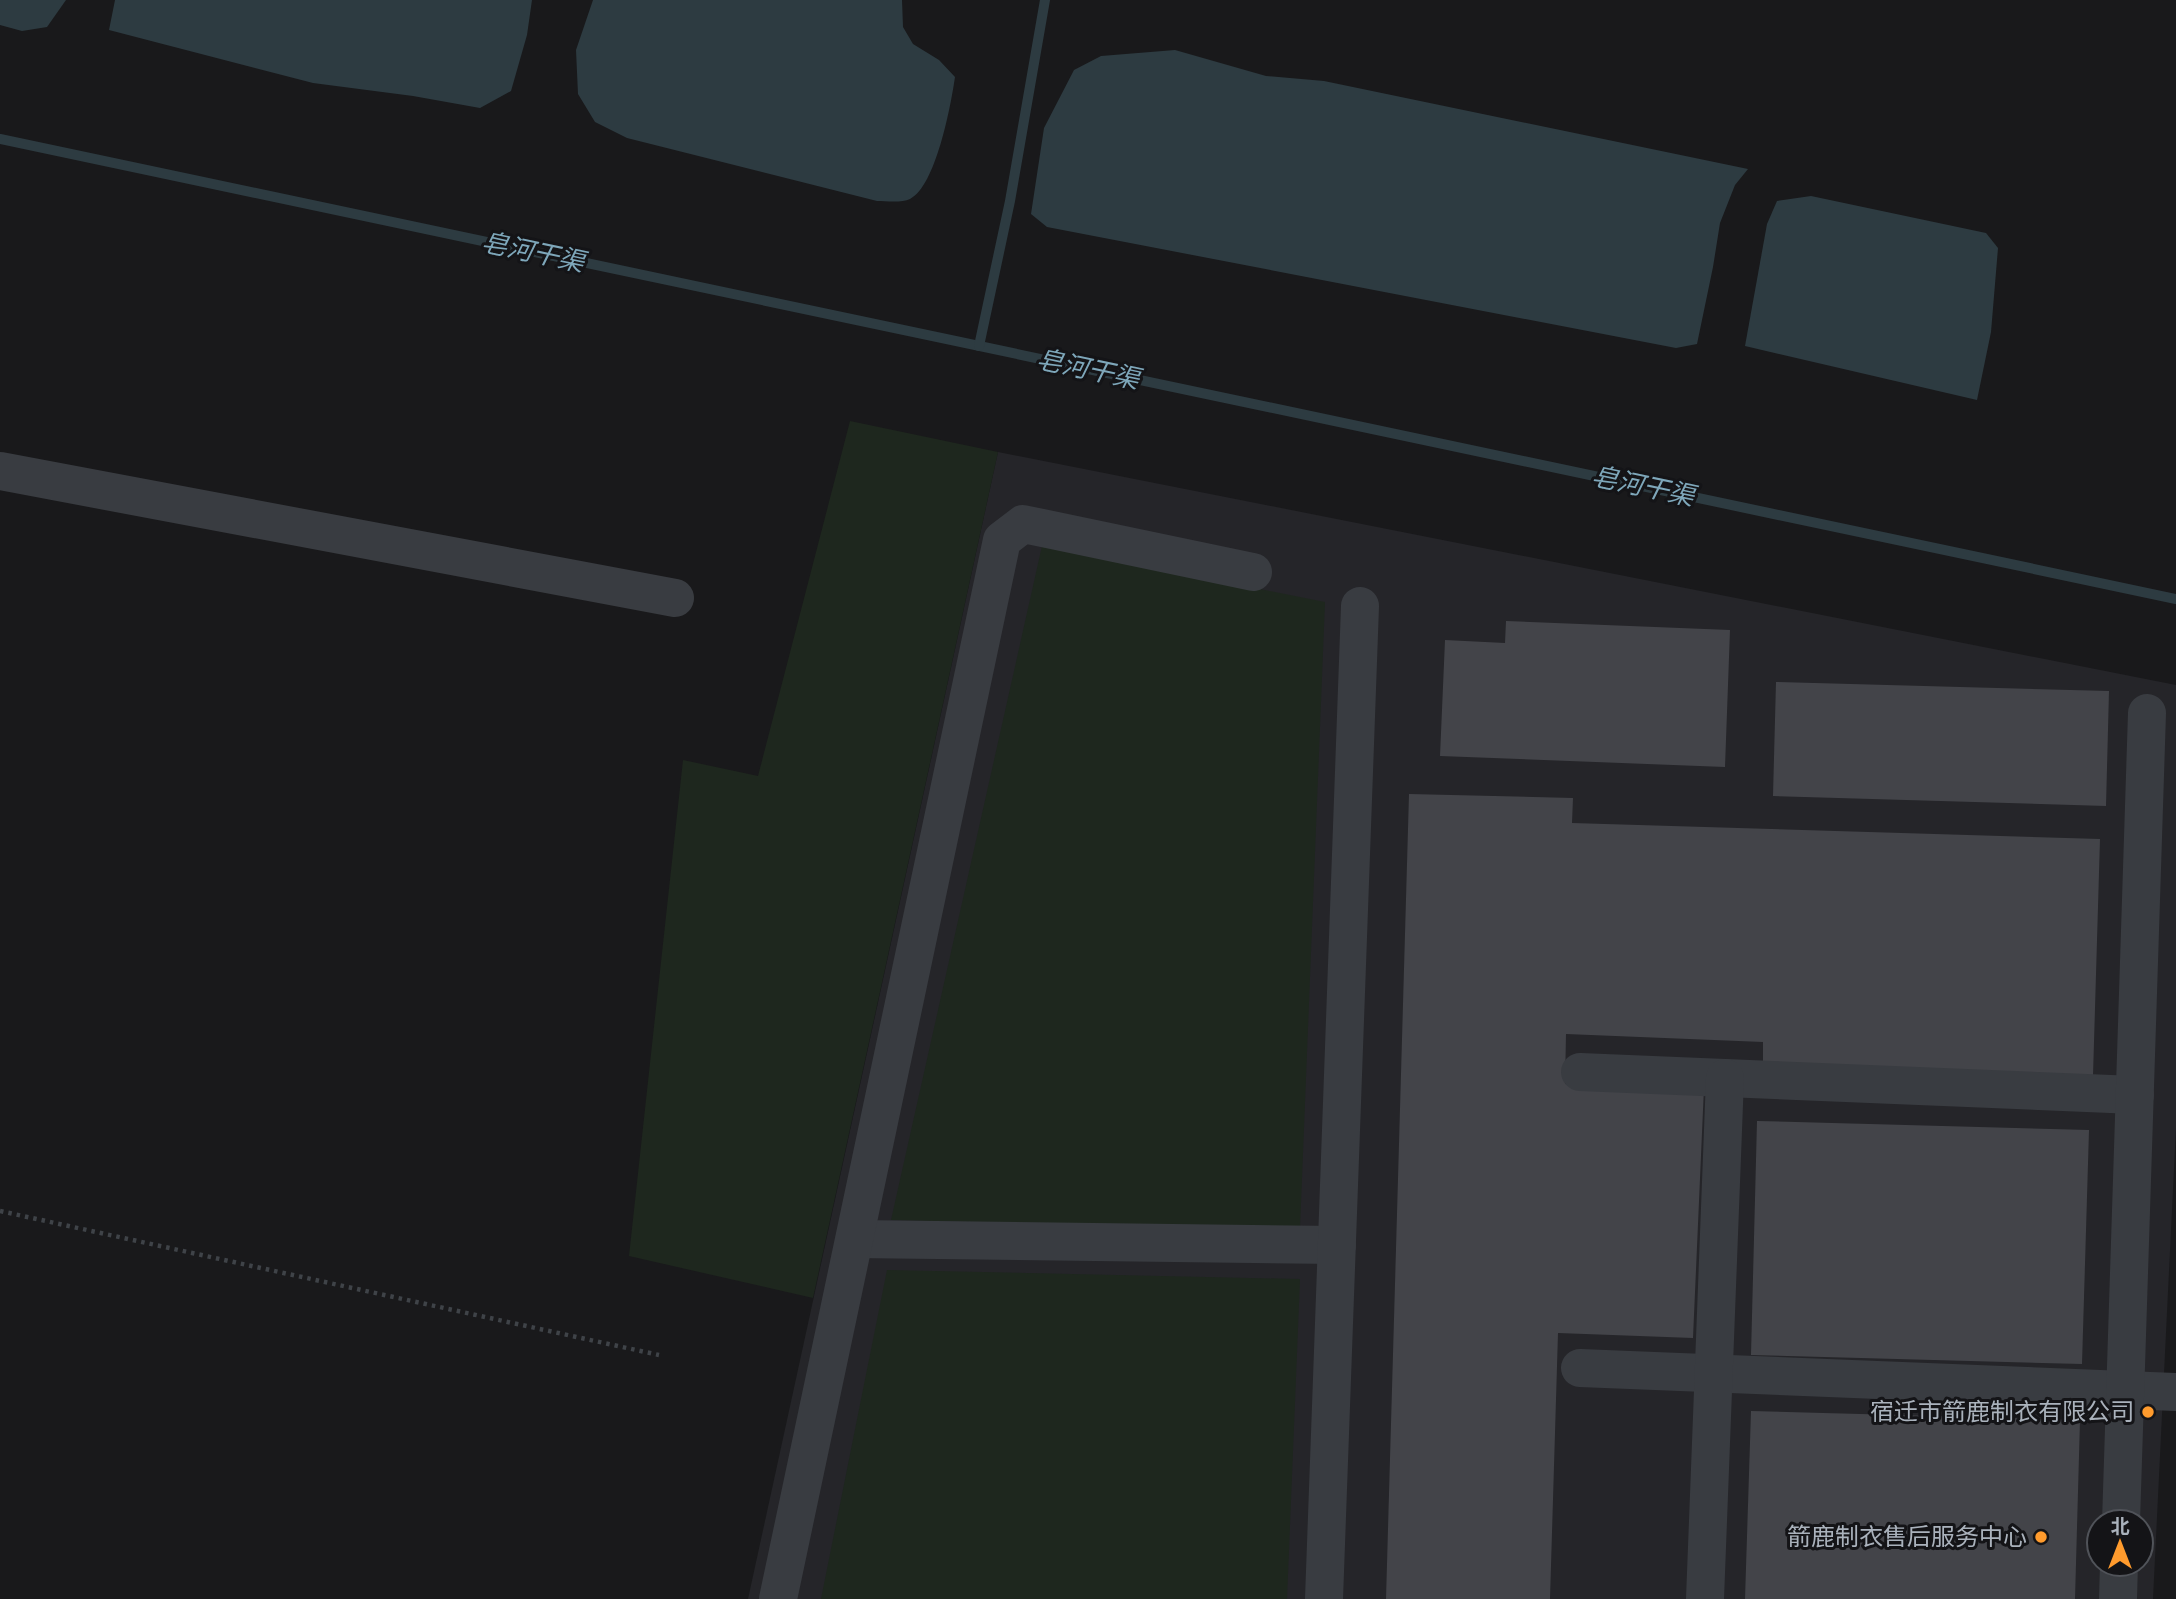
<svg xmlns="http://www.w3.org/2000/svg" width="2176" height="1599" viewBox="0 0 2176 1599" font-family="'Nunito Sans','Noto Sans SC',sans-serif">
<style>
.built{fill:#252529;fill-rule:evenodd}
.green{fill:#1e271e}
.water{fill:#2d3b41}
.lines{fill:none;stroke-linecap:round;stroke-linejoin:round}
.stream{stroke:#2d3b41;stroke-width:10}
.building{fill:#434449}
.path{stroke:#3f4348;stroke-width:4.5;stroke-dasharray:3.5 5;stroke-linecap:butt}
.minor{stroke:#393c41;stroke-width:38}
.poi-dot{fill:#ff9b2d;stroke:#141417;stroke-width:2.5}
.labels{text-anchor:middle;stroke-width:6;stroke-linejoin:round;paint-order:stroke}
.poi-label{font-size:24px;fill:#aab2bc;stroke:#141417;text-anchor:end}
.water-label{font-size:26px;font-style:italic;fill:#7ea7ba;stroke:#141417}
</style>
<rect width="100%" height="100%" fill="#19191b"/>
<path class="built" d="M 998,452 L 2176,685 L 2176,1128 L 2153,1599 L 748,1599 ZM 2099,1522 L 2141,1522 L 2141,1564 L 2099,1564 Z"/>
<g class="green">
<polygon points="850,421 998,452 813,1298 629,1256 683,760 758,776"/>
<polygon points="1042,546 1325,602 1300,1228 1216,1228 891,1220"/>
<polygon points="887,1270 1300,1279 1287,1599 821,1599"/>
</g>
<g class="water">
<polygon points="0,0 66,0 47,27 22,31 0,25"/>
<polygon points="115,0 532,0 527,35 511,91 480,108 413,96 313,83 109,30"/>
<path d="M 593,0 L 902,0 L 903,27 L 913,44 L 939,60 L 955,77 C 951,105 936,186 910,199 C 902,203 886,201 877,201 L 627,138 L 595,122 L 578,94 L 576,50 Z"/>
<polygon points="1175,50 1266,76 1324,81 1748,169 1735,185 1720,223 1713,267 1697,344 1676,348 1047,227 1031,214 1044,128 1074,70 1101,56"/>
<polygon points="1811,196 1986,233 1998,248 1991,332 1977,400 1745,346 1767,224 1777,201"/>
</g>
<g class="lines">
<g class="stream">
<polyline points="0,139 2176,599"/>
<polyline points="979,346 1010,201 1045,0"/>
</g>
</g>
<g class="building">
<polygon points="1506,621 1730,630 1725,767 1440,756 1445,640 1505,643"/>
<polygon points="1776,682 2109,691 2106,806 1773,796"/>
<polygon points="1409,794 1573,798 1572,823 2100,839 2093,1076 1763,1067 1763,1042 1566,1034 1565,1084 1704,1087 1693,1338 1558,1333 1550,1599 1386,1599"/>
<polygon points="1757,1121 2089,1130 2082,1364 1751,1355"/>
<polygon points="1751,1411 2080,1420 2075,1599 1745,1599"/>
</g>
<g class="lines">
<polyline class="path" points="0,1211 659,1355"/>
<g class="minor">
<polyline points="0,471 675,598"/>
<polyline points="1580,1072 2135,1095"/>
<polyline points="855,1239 1337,1245"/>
<polyline points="1580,1368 2176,1392"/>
<polyline points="2121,1522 2147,713"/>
<polyline points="778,1599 1002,540 1023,524 1253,572"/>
<polyline points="1324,1599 1360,606"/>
<polyline points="1705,1599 1725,1078"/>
<polyline points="2118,1599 2119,1564"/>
</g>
</g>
<g class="poi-dot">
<circle cx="2148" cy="1412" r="7"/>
<circle cx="2041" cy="1537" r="7"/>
</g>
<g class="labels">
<g class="poi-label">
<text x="2134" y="1420">宿迁市箭鹿制衣有限公司</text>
<text x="2027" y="1545">箭鹿制衣售后服务中心</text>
</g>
<g class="water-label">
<text transform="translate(533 252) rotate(12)" y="9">皂河干渠</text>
<text transform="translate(1088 369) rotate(12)" y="9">皂河干渠</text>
<text transform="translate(1643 486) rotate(12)" y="9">皂河干渠</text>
</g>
</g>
<g transform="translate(2120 1543)"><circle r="33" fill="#141417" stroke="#505359" stroke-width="2"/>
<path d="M0-5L12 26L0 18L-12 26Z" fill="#ff9b2d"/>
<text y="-10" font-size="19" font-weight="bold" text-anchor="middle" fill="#aab2bc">北</text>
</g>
</svg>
